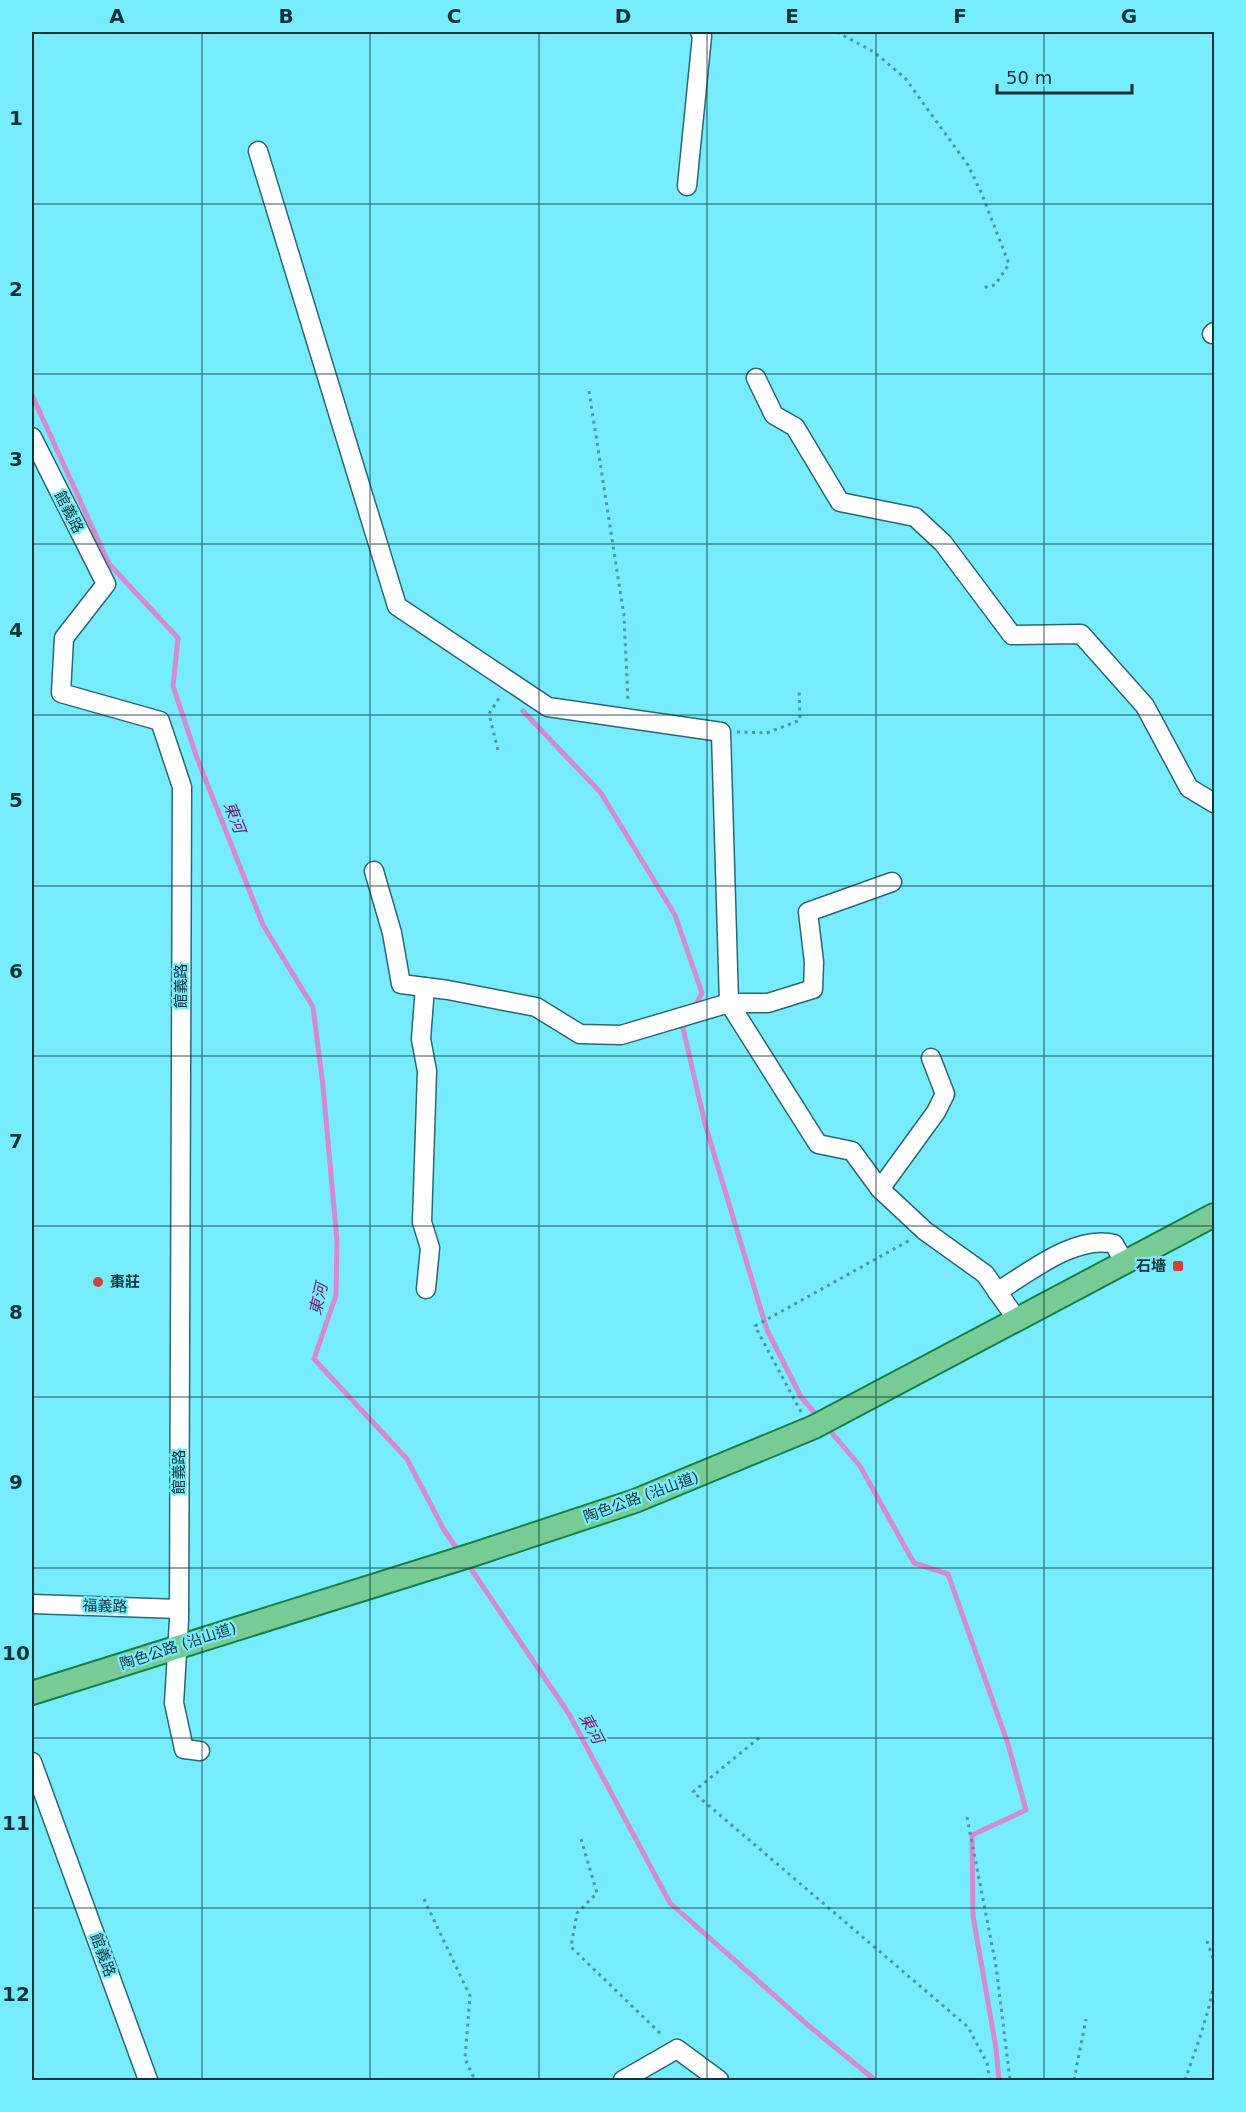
<svg xmlns="http://www.w3.org/2000/svg" width="1246" height="2112" viewBox="0 0 1246 2112" font-family="'DejaVu Sans','Noto Sans TC',sans-serif">
<style>
.lines{fill:none;stroke-linecap:round;stroke-linejoin:round}
.stream{stroke:#d58bd1;stroke-width:5}
.minor-casing{stroke:#2a6872;stroke-width:21}
.major-casing{stroke:#178046;stroke-width:26}
.path{stroke:#479aa6;stroke-width:3;stroke-dasharray:3 4.5;stroke-linecap:butt}
.minor{stroke:#fff;stroke-width:18}
.major{stroke:#77cb94;stroke-width:22}
.grid{fill:none;stroke:#0c3338;stroke-width:1.5;stroke-opacity:0.55}
.poi-dot{fill:#d14337;stroke:#77ecfe;stroke-width:2}
.labels{text-anchor:middle;stroke-width:4.5;stroke-linejoin:round;paint-order:stroke}
.street-label{font-size:15px;fill:#0c3338;stroke:#77ecfe}
.poi-label{font-size:15px;font-weight:bold;fill:#0c3338;stroke:#77ecfe;text-anchor:end}
.water-label{font-size:16px;font-style:italic;fill:#731b71;stroke:#77ecfe}
.neatline{fill:none;stroke:#0c3338;stroke-width:2}
.grid-label{font-size:20px;text-anchor:middle;font-weight:bold;fill:#0c3338}
</style>
<rect width="100%" height="100%" fill="#77ecfe"/>
<g class="lines">
<g class="stream">
<polyline points="32,395 109,564 178,638 173,686 197,758 263,925 313,1007 323,1086 337,1241 336,1295 314,1359 407,1459 444,1530 460,1553"/>
<polyline points="523,711 601,793 675,915 702,993 694,1008"/>
<polyline points="687,1021 683,1028 705,1124 767,1330 801,1397 820,1419"/>
<polyline points="826,1426 860,1466 914,1563 948,1574 1008,1744 1026,1810 972,1835 973,1916 996,2048 999,2080"/>
<polyline points="467,1563 569,1714 670,1903 809,2026 875,2080"/>
</g>
<g class="minor-casing">
<g id="minor">
<polyline points="258,151 397,606 548,707 721,732 729,1003 818,1144 852,1151 880,1189 925,1231 985,1274 1018,1321"/>
<polyline points="687,186 702,36 700,32"/>
<polyline points="1212,334 1214,332"/>
<polyline points="756,378 774,415 795,427 840,502 915,517 943,543 1012,635 1081,634 1145,706 1189,788 1214,803"/>
<polyline points="32,437 106,584 64,638 61,693 160,721 182,787 179,1620 174,1703 184,1749 200,1751"/>
<polyline points="374,871 392,933 401,984 448,990 536,1007 580,1034 621,1035 729,1003 768,1003 813,989 814,962 808,912 892,882"/>
<polyline points="425,987 421,1039 427,1071 422,1222 430,1248 426,1289"/>
<polyline points="880,1189 936,1112 945,1094 931,1058"/>
<path d="M 997,1292 C 1028,1273 1076,1234 1114,1244 L 1125,1263"/>
<polyline points="32,1604 179,1609"/>
<polyline points="32,1762 148,2080"/>
<polyline points="623,2080 677,2049 719,2080"/>
</g>
</g>
<g class="major-casing">
<polyline id="major" points="32,1693 475,1554 635,1501 814,1427 1214,1215"/>
</g>
<g class="path">
<polyline points="837,32 874,52 905,78 968,165 981,192 1009,264 995,285 981,288"/>
<polyline points="589,391 624,616 628,701"/>
<polyline points="737,732 767,733 800,720 799,688"/>
<polyline points="498,750 489,714 501,695"/>
<polyline points="801,1412 755,1326 910,1240"/>
<polyline points="759,1738 693,1792 968,2027 987,2063 990,2080"/>
<polyline points="967,1817 996,1966 1010,2080"/>
<polyline points="581,1839 597,1893 577,1913 571,1947 663,2036"/>
<polyline points="424,1899 470,1996 465,2059 475,2080"/>
<polyline points="1207,1941 1214,1961"/>
<polyline points="1074,2080 1086,2019"/>
<path d="M 1185,2080 C 1196,2048 1209,2015 1214,1982"/>
</g>
<use href="#minor" class="minor"/>
<use href="#major" class="major"/>
</g>
<path class="grid" d="M 202,32 L 202,2080M 370,32 L 370,2080M 539,32 L 539,2080M 707,32 L 707,2080M 876,32 L 876,2080M 1044,32 L 1044,2080M 32,204 L 1214,204M 32,374 L 1214,374M 32,544 L 1214,544M 32,715 L 1214,715M 32,886 L 1214,886M 32,1056 L 1214,1056M 32,1226 L 1214,1226M 32,1397 L 1214,1397M 32,1568 L 1214,1568M 32,1738 L 1214,1738M 32,1908 L 1214,1908"/>
<g class="poi-dot">
<rect x="1172" y="1260" width="12" height="12" rx="3"/>
<circle cx="98" cy="1282" r="6"/>
</g>
<g class="labels">
<g class="street-label">
<text transform="translate(69 512) rotate(63)" y="5">館義路</text>
<text transform="translate(181 986) rotate(-90)" y="5">館義路</text>
<text transform="translate(179 1472) rotate(-90)" y="5">館義路</text>
<text transform="translate(641 1497) rotate(-20)" y="5">陶色公路 (沿山道)</text>
<text transform="translate(105 1606) rotate(2)" y="5">福義路</text>
<text transform="translate(178 1646) rotate(-18)" y="5">陶色公路 (沿山道)</text>
<text transform="translate(103 1955) rotate(70)" y="5">館義路</text>
</g>
<g class="poi-label">
<text x="1166" y="1271">石墻</text>
<text x="110" y="1287" text-anchor="start">棗莊</text>
</g>
<g class="water-label">
<text transform="translate(235 817) rotate(69)" y="6">東河</text>
<text transform="translate(318 1299) rotate(-77)" y="6">東河</text>
<text transform="translate(592 1728) rotate(62)" y="6">東河</text>
</g>
</g>
<rect width="1246" height="2112" fill="none" stroke="#77ecfe" stroke-width="66"/>
<path d="M997 84v9h135v-9" fill="none" stroke="#0c3338" stroke-width="3"/>
<text x="1006" y="84" font-size="18" fill="#0c3338" stroke="#77ecfe" stroke-width="4.5" paint-order="stroke">50 m</text>
<rect x="33" y="33" width="1180" height="2046" class="neatline"/>
<g class="grid-label">
<text x="117" y="23">A</text>
<text x="286" y="23">B</text>
<text x="454" y="23">C</text>
<text x="623" y="23">D</text>
<text x="792" y="23">E</text>
<text x="960" y="23">F</text>
<text x="1129" y="23">G</text>
<text x="16" y="125">1</text>
<text x="16" y="296">2</text>
<text x="16" y="466">3</text>
<text x="16" y="637">4</text>
<text x="16" y="807">5</text>
<text x="16" y="978">6</text>
<text x="16" y="1148">7</text>
<text x="16" y="1319">8</text>
<text x="16" y="1489">9</text>
<text x="16" y="1660">10</text>
<text x="16" y="1830">11</text>
<text x="16" y="2001">12</text>
</g>
</svg>
